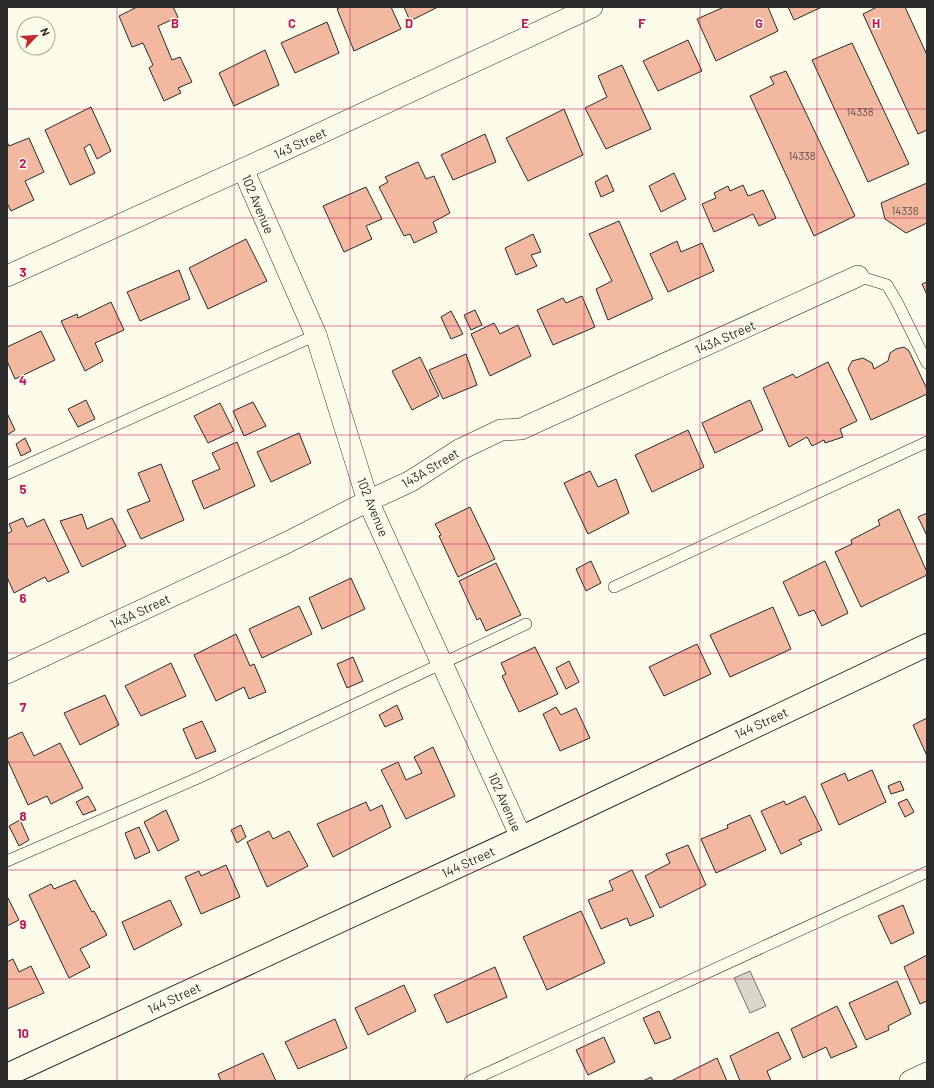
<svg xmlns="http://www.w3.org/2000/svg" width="934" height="1088" viewBox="0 0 934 1088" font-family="Barlow,sans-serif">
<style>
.water{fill:#d8d7c9;stroke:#74746e}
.building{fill:#f2b8a0;stroke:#2b2b2b}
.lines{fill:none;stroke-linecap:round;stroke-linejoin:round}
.service-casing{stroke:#2b2b2b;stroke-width:12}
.minor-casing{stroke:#2b2b2b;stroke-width:22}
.secondary-casing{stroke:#2b2b2b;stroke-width:24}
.service{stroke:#fdfbea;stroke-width:11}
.minor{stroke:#fdfbea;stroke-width:21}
.secondary{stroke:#fdfbea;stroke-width:22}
.grid{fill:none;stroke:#c2185b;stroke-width:1;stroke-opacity:0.55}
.labels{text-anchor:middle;stroke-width:3;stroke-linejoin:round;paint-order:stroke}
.number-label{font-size:11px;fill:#5d4e48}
.street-label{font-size:13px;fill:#2b2b2b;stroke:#fdfbea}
.grid-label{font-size:13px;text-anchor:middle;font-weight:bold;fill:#c2185b;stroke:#fdfbea;stroke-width:3;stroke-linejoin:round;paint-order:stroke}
</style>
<rect width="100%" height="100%" fill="#fdfbea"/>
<polygon class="water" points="750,971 766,1006 750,1013 734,978"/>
<g class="building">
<polygon points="137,7 173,7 178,17 158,26 172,60 180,57 192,82 178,88 181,93 164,101 149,68 153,65 143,43 132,47 119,16"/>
<polygon points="341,7 391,7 401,29 354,51 337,9"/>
<polygon points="404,7 438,7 410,21"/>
<polygon points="724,7 768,7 778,31 716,61 697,19"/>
<polygon points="788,7 822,7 794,20"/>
<polygon points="877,7 905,7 927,55 927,130 918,134 863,14"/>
<polygon points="327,22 339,53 295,73 281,43"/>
<polygon points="688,40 702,71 658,91 643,61"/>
<polygon points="852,43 909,164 868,182 812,60"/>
<polygon points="265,50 279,85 234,106 219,73"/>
<polygon points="622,65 651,129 606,149 585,108 607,97 598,76"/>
<polygon points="786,71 855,216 814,236 750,96 774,84 770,77"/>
<polygon points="91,107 111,151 97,159 90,144 84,148 95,173 70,185 45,130"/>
<polygon points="564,109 583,155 528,181 506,138"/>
<polygon points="485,134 496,162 453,180 441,155"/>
<polygon points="29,138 44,172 25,181 34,200 11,211 7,203 7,142 9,146"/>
<polygon points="418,162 426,179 434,176 450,213 433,222 437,232 414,243 410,234 404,236 379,187 388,182 385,177"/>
<polygon points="674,173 686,199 661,212 649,186"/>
<polygon points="607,175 614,191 601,197 595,182"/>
<polygon points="927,183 927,223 906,233 885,219 881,203"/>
<polygon points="743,185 748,196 763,190 776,218 759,226 753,214 714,232 702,204 716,198 714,193 728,186 730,191"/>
<polygon points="366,187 382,219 366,226 372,239 344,252 323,206"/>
<polygon points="619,221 653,299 608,320 596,289 612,281 589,234"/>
<polygon points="533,234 541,252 531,255 537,266 516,275 505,248"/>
<polygon points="246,239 267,281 208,309 189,268"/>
<polygon points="677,241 681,252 702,243 714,271 668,292 650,254"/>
<polygon points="179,270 190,299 140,321 127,292"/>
<polygon points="927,282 927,295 922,284"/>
<polygon points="582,296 595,327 553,345 537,310 563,298 566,303"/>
<polygon points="111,302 124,330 95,343 103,361 85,371 61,321 77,314 78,318"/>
<polygon points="475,310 482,325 471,330 464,315"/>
<polygon points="451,311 463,334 451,339 441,317"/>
<polygon points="494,323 500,334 518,325 531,356 490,376 471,334"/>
<polygon points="41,331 55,360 15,379 7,361 7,347"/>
<polygon points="904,347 909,351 927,389 927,394 871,420 848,369 852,361 863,358 872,363 874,369 888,361 890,353 896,349"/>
<polygon points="466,354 477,385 443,399 429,370"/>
<polygon points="420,357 439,396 412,410 392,371"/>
<polygon points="828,362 857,421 840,429 843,437 825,443 824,440 812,446 807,437 789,447 763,388 793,374 796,378"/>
<polygon points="86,400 95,419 78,427 68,409"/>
<polygon points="750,400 763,430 715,453 702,423"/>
<polygon points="253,402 266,426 244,436 233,411"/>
<polygon points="220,403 234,431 208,443 194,416"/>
<polygon points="7,413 15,430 7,435"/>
<polygon points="688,430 704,467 652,492 635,455"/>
<polygon points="299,433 311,463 271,482 257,452"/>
<polygon points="25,438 31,451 21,456 16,444"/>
<polygon points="237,442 255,486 204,509 192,481 220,469 212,453"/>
<polygon points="161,464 184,520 141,539 127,510 150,501 138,473"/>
<polygon points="590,471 598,487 616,479 629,513 588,534 564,483"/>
<polygon points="470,507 495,559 458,577 439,536 441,535 435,524"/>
<polygon points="899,509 927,572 927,575 861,607 835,552 852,544 851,540 880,525 878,520"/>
<polygon points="927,513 927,536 918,517"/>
<polygon points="82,514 87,529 112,518 126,546 82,567 60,521"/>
<polygon points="23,518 27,527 44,519 69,572 48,582 45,577 14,593 7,577 7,534 12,531 9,524"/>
<polygon points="591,561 601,583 586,591 576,569"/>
<polygon points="825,561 848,613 822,626 814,610 799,616 783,582"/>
<polygon points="496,563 521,615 486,631 480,618 477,620 459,581"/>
<polygon points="351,578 365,609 322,629 309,598"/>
<polygon points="299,606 312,634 262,658 249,629"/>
<polygon points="773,607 791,649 730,677 710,635"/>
<polygon points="236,634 250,666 254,664 266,692 249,699 244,687 216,701 194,655"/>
<polygon points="697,644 711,674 664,696 649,667"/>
<polygon points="535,647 558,694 519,712 502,676 506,674 501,663"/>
<polygon points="353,657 363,681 347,688 337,664"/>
<polygon points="569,661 579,682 566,689 556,668"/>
<polygon points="171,663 186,696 141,716 125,686"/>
<polygon points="105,695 119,725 80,745 64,713"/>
<polygon points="397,705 403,719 385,727 379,715"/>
<polygon points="556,707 561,715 576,708 590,738 560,751 543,714"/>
<polygon points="927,718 927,756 913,725"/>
<polygon points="202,721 216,751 196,759 183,729"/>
<polygon points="22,732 34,756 60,743 83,788 51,804 47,796 28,805 7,759 7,739"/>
<polygon points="433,747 455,796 406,819 381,770 398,762 406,780 422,773 414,757"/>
<polygon points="872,770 886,802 839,825 821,784 845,773 848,781"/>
<polygon points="900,781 904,790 891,794 888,786"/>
<polygon points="88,796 96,810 83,815 76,802"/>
<polygon points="805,796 822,830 799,840 802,844 781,854 761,811 784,801 786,805"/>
<polygon points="907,799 914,812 905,817 898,803"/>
<polygon points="366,802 370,811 382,805 391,827 333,857 317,824"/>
<polygon points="166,810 179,840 158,851 144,822"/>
<polygon points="750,815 766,850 716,873 701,839 728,828 727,825"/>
<polygon points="20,820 29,840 19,846 9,826"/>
<polygon points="241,825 246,837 237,843 231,830"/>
<polygon points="139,827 150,852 135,859 125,833"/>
<polygon points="269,831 273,839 289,831 308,866 267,887 247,842"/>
<polygon points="688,845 706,885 660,908 645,876 670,863 666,854"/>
<polygon points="226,865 240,897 201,914 185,877 199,871 201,876"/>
<polygon points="632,870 654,916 630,926 627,918 601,929 588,900 613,890 609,881"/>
<polygon points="75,880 92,912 94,911 107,935 80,949 90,967 69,978 29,895 51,884 54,889"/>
<polygon points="7,898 8,898 19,920 7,926"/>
<polygon points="170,900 182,925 134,950 122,922"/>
<polygon points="903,905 914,933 891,944 878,916"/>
<polygon points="581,911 605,963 547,990 523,937"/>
<polygon points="927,955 927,1001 920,1004 904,967"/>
<polygon points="13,959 19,972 31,966 44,993 7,1009 7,962"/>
<polygon points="495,967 507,997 447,1023 434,995"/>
<polygon points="897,981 911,1014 888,1026 889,1030 866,1040 849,1003"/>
<polygon points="404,985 416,1011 368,1035 355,1008"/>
<polygon points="837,1006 857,1047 831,1058 826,1047 803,1058 791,1029"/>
<polygon points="659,1011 671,1038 655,1044 643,1018"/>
<polygon points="335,1019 347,1048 298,1069 285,1042"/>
<polygon points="778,1032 791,1059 767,1071 771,1081 740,1081 730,1056"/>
<polygon points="604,1037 615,1062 588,1075 576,1050"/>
<polygon points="263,1053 276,1081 221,1081 218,1074"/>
<polygon points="717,1058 727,1081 671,1081"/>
<polygon points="651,1077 653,1081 643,1081"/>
</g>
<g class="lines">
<g class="service-casing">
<g id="service">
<polyline points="858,276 887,285 897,302 927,363"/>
<polyline points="7,474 316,335"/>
<polyline points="614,587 927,442"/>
<polyline points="7,861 198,778 526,624"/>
<polyline points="470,1081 927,872"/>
</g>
</g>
<g class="minor-casing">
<g id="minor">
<polyline points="243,169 316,335 368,501 521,837"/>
<polyline points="7,276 278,153 592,7"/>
<polyline points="7,673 288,542 368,501 411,481 459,450 501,430 521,429 858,276"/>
<polyline points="910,1081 927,1073"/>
</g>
</g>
<g class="secondary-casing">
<polyline id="secondary" points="7,1075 535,831 927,645"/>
</g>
<use href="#service" class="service"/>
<use href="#minor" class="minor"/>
<use href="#secondary" class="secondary"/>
</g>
<path class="grid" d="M 117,7 L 117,1081M 234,7 L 234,1081M 350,7 L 350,1081M 467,7 L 467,1081M 584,7 L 584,1081M 700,7 L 700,1081M 817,7 L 817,1081M 7,109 L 927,109M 7,218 L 927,218M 7,326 L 927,326M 7,435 L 927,435M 7,544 L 927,544M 7,653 L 927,653M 7,762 L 927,762M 7,870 L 927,870M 7,979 L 927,979"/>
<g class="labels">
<g class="number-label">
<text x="860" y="116">14338</text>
<text x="802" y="160">14338</text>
<text x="905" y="215">14338</text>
</g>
<g class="street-label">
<text transform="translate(300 143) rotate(-25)" y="5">143 Street</text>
<text transform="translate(258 204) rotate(67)" y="5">102 Avenue</text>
<text transform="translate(725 337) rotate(-24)" y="5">143A Street</text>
<text transform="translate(430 468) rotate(-31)" y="5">143A Street</text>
<text transform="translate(373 507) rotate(68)" y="5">102 Avenue</text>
<text transform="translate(140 611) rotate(-25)" y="5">143A Street</text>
<text transform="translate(761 723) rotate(-25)" y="5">144 Street</text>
<text transform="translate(505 802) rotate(66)" y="5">102 Avenue</text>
<text transform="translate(468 862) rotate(-25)" y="5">144 Street</text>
<text transform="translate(174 998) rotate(-25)" y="5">144 Street</text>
</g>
</g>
<g class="grid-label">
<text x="175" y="28">B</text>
<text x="292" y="28">C</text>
<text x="409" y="28">D</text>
<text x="525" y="28">E</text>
<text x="642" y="28">F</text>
<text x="759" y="28">G</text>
<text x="876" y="28">H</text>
<text x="23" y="168">2</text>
<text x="23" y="277">3</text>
<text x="23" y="385">4</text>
<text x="23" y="494">5</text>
<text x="23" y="603">6</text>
<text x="23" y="712">7</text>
<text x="23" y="821">8</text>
<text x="23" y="929">9</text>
<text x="23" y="1038">10</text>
</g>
<rect width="934" height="1088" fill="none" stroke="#2b2b2b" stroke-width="16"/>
<g transform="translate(36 36) rotate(65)"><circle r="19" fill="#fdfbea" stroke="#a9a89e"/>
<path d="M0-3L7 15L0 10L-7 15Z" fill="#c62828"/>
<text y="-6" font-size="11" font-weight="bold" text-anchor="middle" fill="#2b2b2b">N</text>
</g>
</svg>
